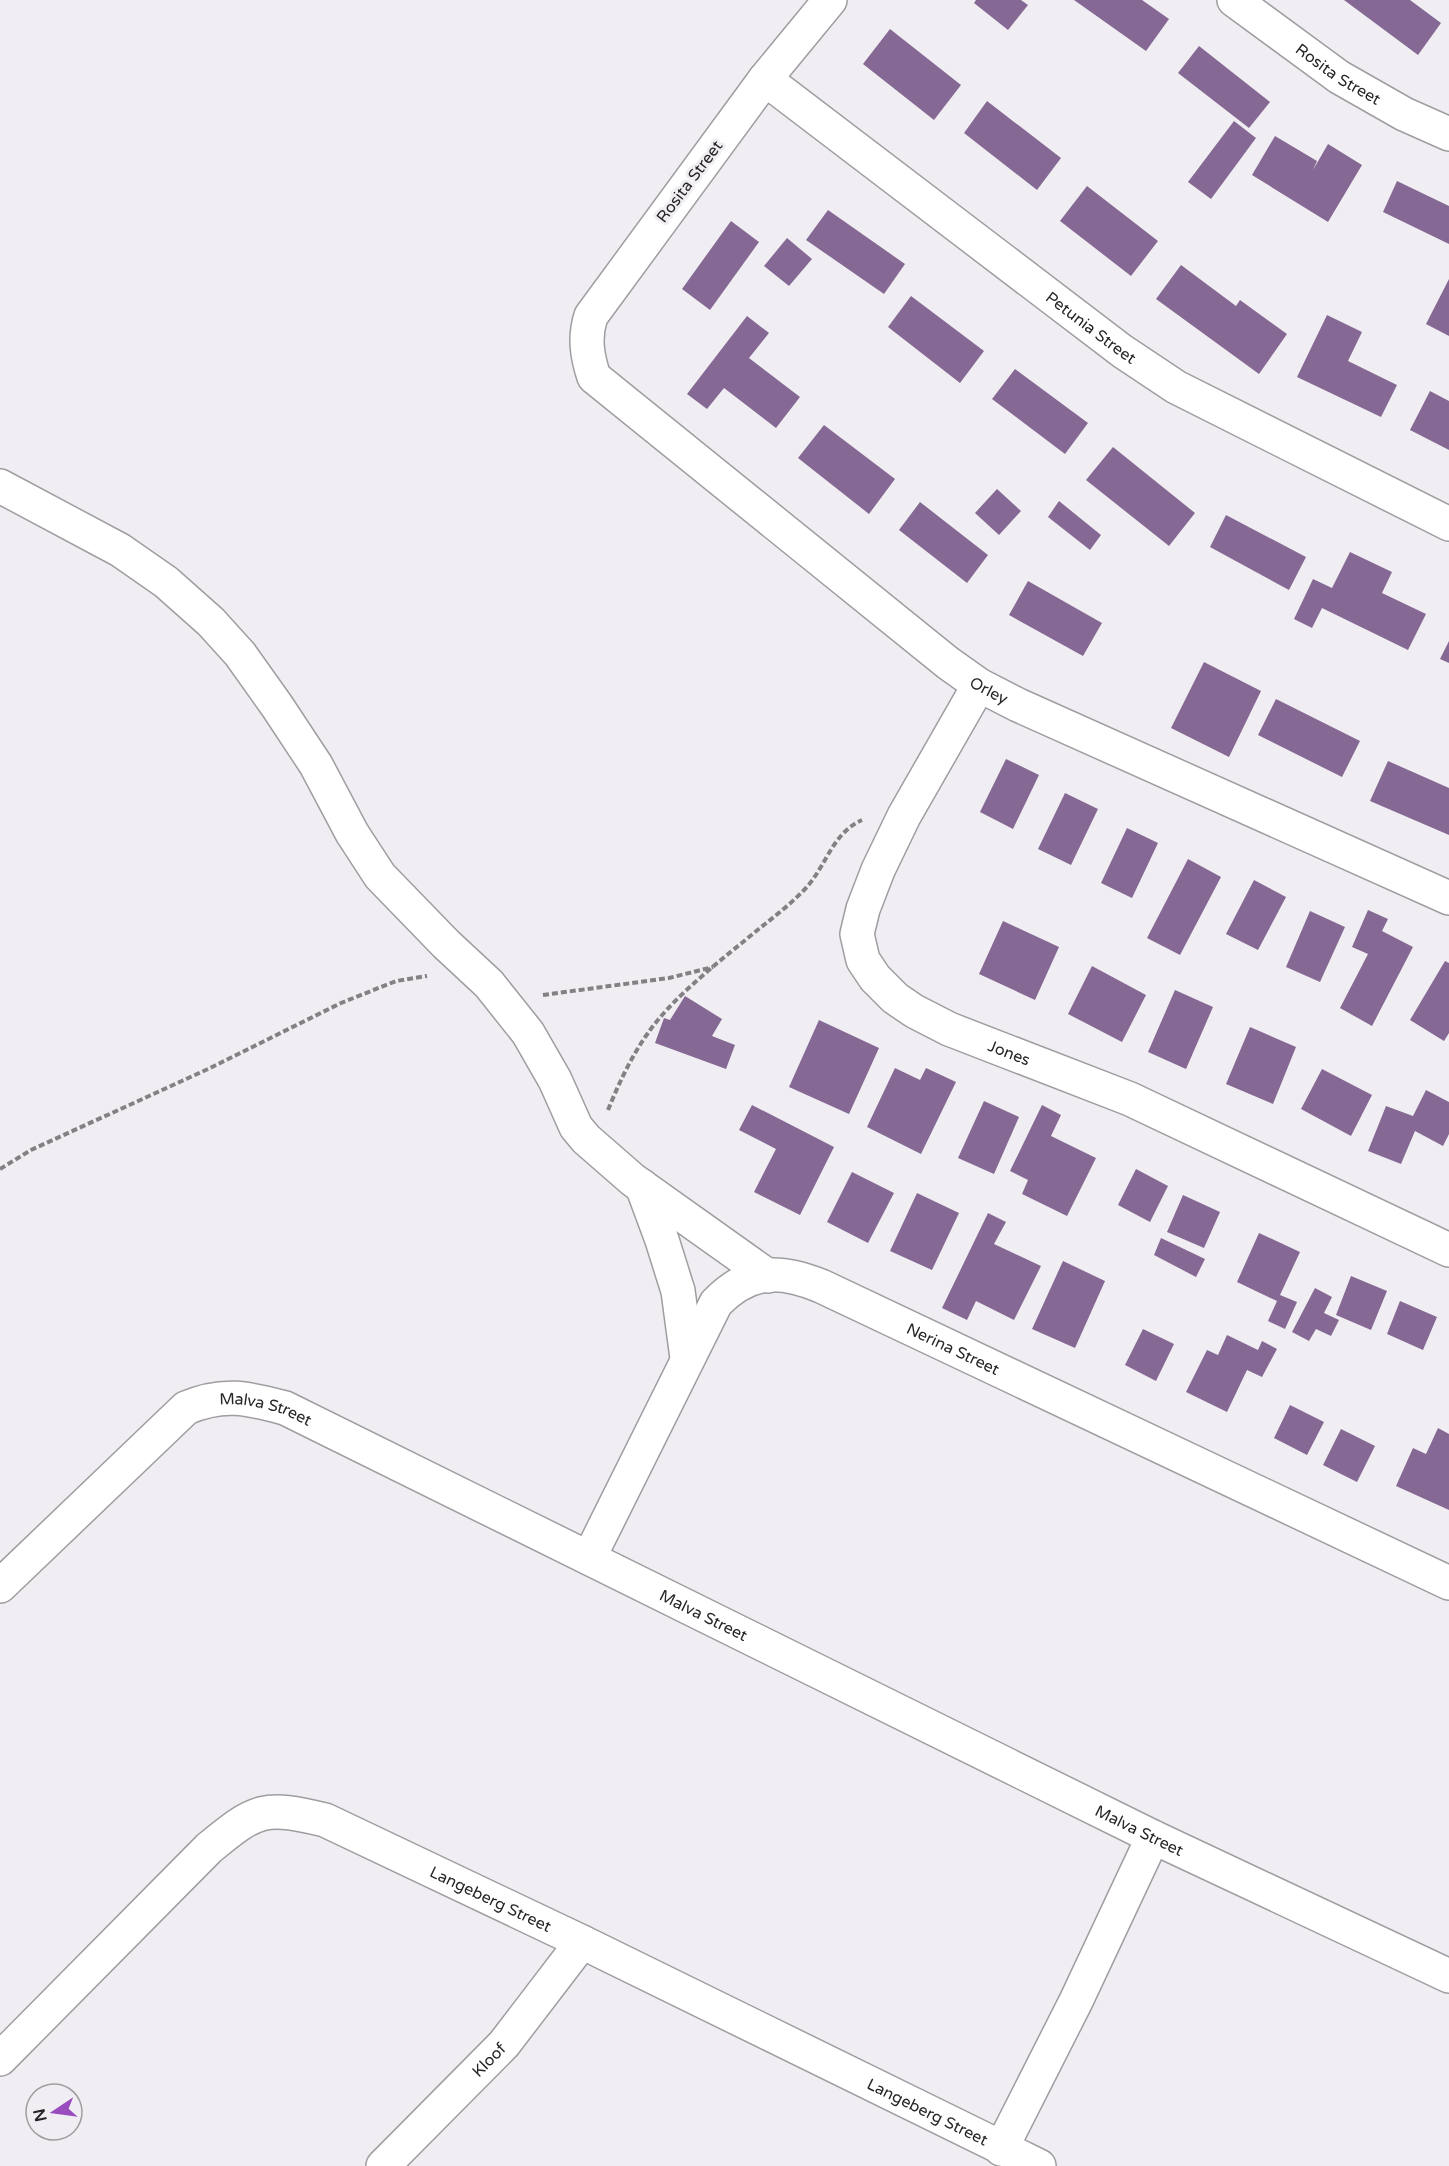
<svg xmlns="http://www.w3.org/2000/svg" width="1449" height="2166" viewBox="0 0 1449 2166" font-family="'Varela Round',sans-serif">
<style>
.building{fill:#856994}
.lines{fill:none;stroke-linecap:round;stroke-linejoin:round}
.minor-casing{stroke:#a09da1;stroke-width:36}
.path{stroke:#838184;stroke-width:4;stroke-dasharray:6 3;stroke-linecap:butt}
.minor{stroke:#fff;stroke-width:33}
.labels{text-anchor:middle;stroke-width:6;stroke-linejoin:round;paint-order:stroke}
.street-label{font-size:16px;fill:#272627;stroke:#f1eef3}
</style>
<rect width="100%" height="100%" fill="#f1eef3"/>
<g class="building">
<polygon points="976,0 1021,0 1028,5 1008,30 974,3"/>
<polygon points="1074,0 1142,0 1169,19 1146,51"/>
<polygon points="1344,0 1410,0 1441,23 1418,55"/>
<polygon points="890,29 961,85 934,120 863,64"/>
<polygon points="1199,46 1270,102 1249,128 1178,73"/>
<polygon points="987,101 1061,158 1037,190 964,133"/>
<polygon points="1234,121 1256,138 1211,199 1188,182"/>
<polygon points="1275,136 1317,161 1313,170 1328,144 1362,165 1328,222 1252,175"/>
<polygon points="1397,181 1449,206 1449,244 1383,212"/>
<polygon points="1087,186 1158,241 1131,276 1060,221"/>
<polygon points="828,210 905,264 884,294 806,240"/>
<polygon points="731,221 759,242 710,310 682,289"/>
<polygon points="787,238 812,259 789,286 764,266"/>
<polygon points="1181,265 1236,306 1240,300 1287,334 1259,374 1156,299"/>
<polygon points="1449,279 1449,336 1426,324"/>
<polygon points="911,296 984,351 960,383 888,327"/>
<polygon points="1327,315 1362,332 1348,361 1397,385 1381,417 1297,377"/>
<polygon points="747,316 769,333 749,358 800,397 776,428 724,388 707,409 687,394"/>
<polygon points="1015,369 1088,423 1065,454 992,399"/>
<polygon points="1430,391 1449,401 1449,450 1410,430"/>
<polygon points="824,425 895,479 869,514 798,458"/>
<polygon points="1113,447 1195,513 1169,546 1086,480"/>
<polygon points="997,489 1021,511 999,535 975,513"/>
<polygon points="1059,501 1101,535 1090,550 1048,517"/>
<polygon points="920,502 988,555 967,583 899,530"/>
<polygon points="1226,515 1306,557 1289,590 1210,547"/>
<polygon points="1350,552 1392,572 1382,593 1426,614 1408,650 1322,608 1312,628 1294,619 1313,579 1332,588"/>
<polygon points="1028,581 1102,623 1083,656 1009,615"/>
<polygon points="1449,641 1449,663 1440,659"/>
<polygon points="1204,662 1261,691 1229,757 1171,728"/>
<polygon points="1276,699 1360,741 1342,777 1258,735"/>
<polygon points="1006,759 1039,775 1013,829 980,812"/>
<polygon points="1388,761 1449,788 1449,835 1370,801"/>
<polygon points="1065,793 1098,809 1071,865 1038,849"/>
<polygon points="1127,828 1158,843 1132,898 1101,883"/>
<polygon points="1188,859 1221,877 1180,955 1147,938"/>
<polygon points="1254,880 1286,897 1258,950 1226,934"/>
<polygon points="1368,910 1388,919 1382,931 1413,947 1372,1026 1340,1008 1368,954 1352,947"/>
<polygon points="1310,911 1345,927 1320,982 1286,967"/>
<polygon points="1003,921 1059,947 1035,1000 979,974"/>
<polygon points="1445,961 1449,963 1449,1033 1444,1041 1410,1020"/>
<polygon points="1092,966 1146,995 1122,1042 1068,1014"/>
<polygon points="1175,990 1213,1007 1186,1069 1148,1052"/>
<polygon points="685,996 722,1019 712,1036 735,1045 726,1069 655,1043 664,1018 670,1020"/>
<polygon points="819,1020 879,1048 849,1114 789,1087"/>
<polygon points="1250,1027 1296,1047 1273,1104 1226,1084"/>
<polygon points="895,1068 920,1080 926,1068 956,1082 921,1154 867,1127"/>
<polygon points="1322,1069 1372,1095 1351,1136 1301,1109"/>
<polygon points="1426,1090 1449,1102 1449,1134 1443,1146 1415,1131 1401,1164 1368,1151 1386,1106 1413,1116"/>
<polygon points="984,1101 1019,1117 994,1174 958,1158"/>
<polygon points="752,1105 834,1147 800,1215 754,1192 776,1149 739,1130"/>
<polygon points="1042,1105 1061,1115 1051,1136 1096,1158 1067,1216 1022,1194 1028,1180 1010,1171"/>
<polygon points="1136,1169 1168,1186 1150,1222 1118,1205"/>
<polygon points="852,1172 894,1193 868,1243 827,1222"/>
<polygon points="917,1193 959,1213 932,1270 890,1251"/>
<polygon points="1183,1195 1220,1212 1204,1248 1167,1232"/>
<polygon points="988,1213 1006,1222 994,1244 1041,1266 1014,1320 976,1301 967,1320 942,1308"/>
<polygon points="1259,1233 1300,1252 1280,1295 1297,1302 1285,1329 1268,1321 1277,1301 1237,1282"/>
<polygon points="1161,1238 1205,1259 1196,1277 1154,1255"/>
<polygon points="1063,1261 1105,1281 1075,1348 1032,1329"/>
<polygon points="1351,1276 1387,1291 1371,1330 1336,1315"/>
<polygon points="1315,1288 1332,1297 1324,1313 1339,1320 1331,1336 1316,1329 1309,1341 1292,1332"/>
<polygon points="1400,1301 1437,1317 1423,1350 1387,1334"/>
<polygon points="1143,1329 1174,1344 1156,1381 1125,1365"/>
<polygon points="1227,1335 1258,1350 1262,1341 1277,1349 1262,1377 1247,1370 1227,1412 1186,1392 1207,1350 1218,1355"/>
<polygon points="1290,1405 1324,1422 1307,1455 1274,1438"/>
<polygon points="1438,1428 1449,1434 1449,1510 1396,1486 1413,1448 1426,1454"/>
<polygon points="1341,1429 1375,1446 1357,1482 1323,1465"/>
</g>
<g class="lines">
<g class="minor-casing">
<g id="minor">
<path id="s1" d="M 830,0 L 765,79 L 591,316 C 584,337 587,356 594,377 L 948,663 L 979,685 L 1018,705 L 1449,898"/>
<path id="s2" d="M 1234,0 L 1339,77 L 1404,114 L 1449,134"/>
<path id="s3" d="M 765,79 L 1122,351 L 1176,387 L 1449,524"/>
<polyline points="0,486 120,550 166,582 211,622 240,654 277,706 316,765 352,833 380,876 446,944 489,984 528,1033 555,1080 576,1127 586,1139 633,1180 768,1276"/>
<path id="s4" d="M 979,685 L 904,816 L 878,870 L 863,909 L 857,934 L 863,960 L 875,978 L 895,998 L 914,1011 L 949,1029 L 1130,1099 L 1449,1250"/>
<polyline points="642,1186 662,1240 678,1291 687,1358"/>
<path id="s5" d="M 589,1558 L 716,1303 C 749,1269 779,1269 821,1286 L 1449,1583"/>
<path id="s6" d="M 0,1586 L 186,1408 C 223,1392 248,1398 285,1408 L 1153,1837 L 1449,1976"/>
<path id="s7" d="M 0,2059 L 209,1848 C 256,1809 264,1805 325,1820 L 582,1942 L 1039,2166"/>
<polyline points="1001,2149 1076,2001 1153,1837"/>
<path id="s8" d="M 383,2166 L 504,2044 L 582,1942"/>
</g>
</g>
<g class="path">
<polyline points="543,995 669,978 713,967"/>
<path d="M 608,1110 C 619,1083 631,1057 648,1033 C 670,1001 712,967 743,942 C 764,924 786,909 805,889 C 826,867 832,833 862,820"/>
<polyline points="0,1169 31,1150 208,1069 341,1003 396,981 427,976"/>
</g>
<use href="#minor" class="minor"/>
</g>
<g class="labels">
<g class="street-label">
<text dy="6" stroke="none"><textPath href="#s2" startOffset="128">Rosita Street</textPath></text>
<text transform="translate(689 181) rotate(-53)" y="6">Rosita Street</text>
<text dy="6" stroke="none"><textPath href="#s3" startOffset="410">Petunia Street</textPath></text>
<text dy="6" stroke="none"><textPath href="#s1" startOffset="963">Orley</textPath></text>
<text dy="6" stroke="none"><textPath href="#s4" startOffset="482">Jones</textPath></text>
<text dy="6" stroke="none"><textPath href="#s5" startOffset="546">Nerina Street</textPath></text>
<text dy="6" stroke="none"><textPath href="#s6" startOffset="340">Malva Street</textPath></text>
<text dy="6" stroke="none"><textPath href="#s6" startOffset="826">Malva Street</textPath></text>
<text dy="6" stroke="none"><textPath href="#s6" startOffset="1312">Malva Street</textPath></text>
<text dy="6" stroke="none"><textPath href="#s7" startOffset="608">Langeberg Street</textPath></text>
<text dy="6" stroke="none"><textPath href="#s8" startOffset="150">Kloof</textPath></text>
<text dy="6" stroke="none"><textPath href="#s7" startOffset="1094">Langeberg Street</textPath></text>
</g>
</g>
<g transform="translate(54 2112) rotate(257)"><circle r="28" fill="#f1eef3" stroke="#a09ea1" stroke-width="1.5"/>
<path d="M0-4.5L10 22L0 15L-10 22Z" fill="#9a4dbe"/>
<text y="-9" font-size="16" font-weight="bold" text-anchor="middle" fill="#272627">N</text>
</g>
</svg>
